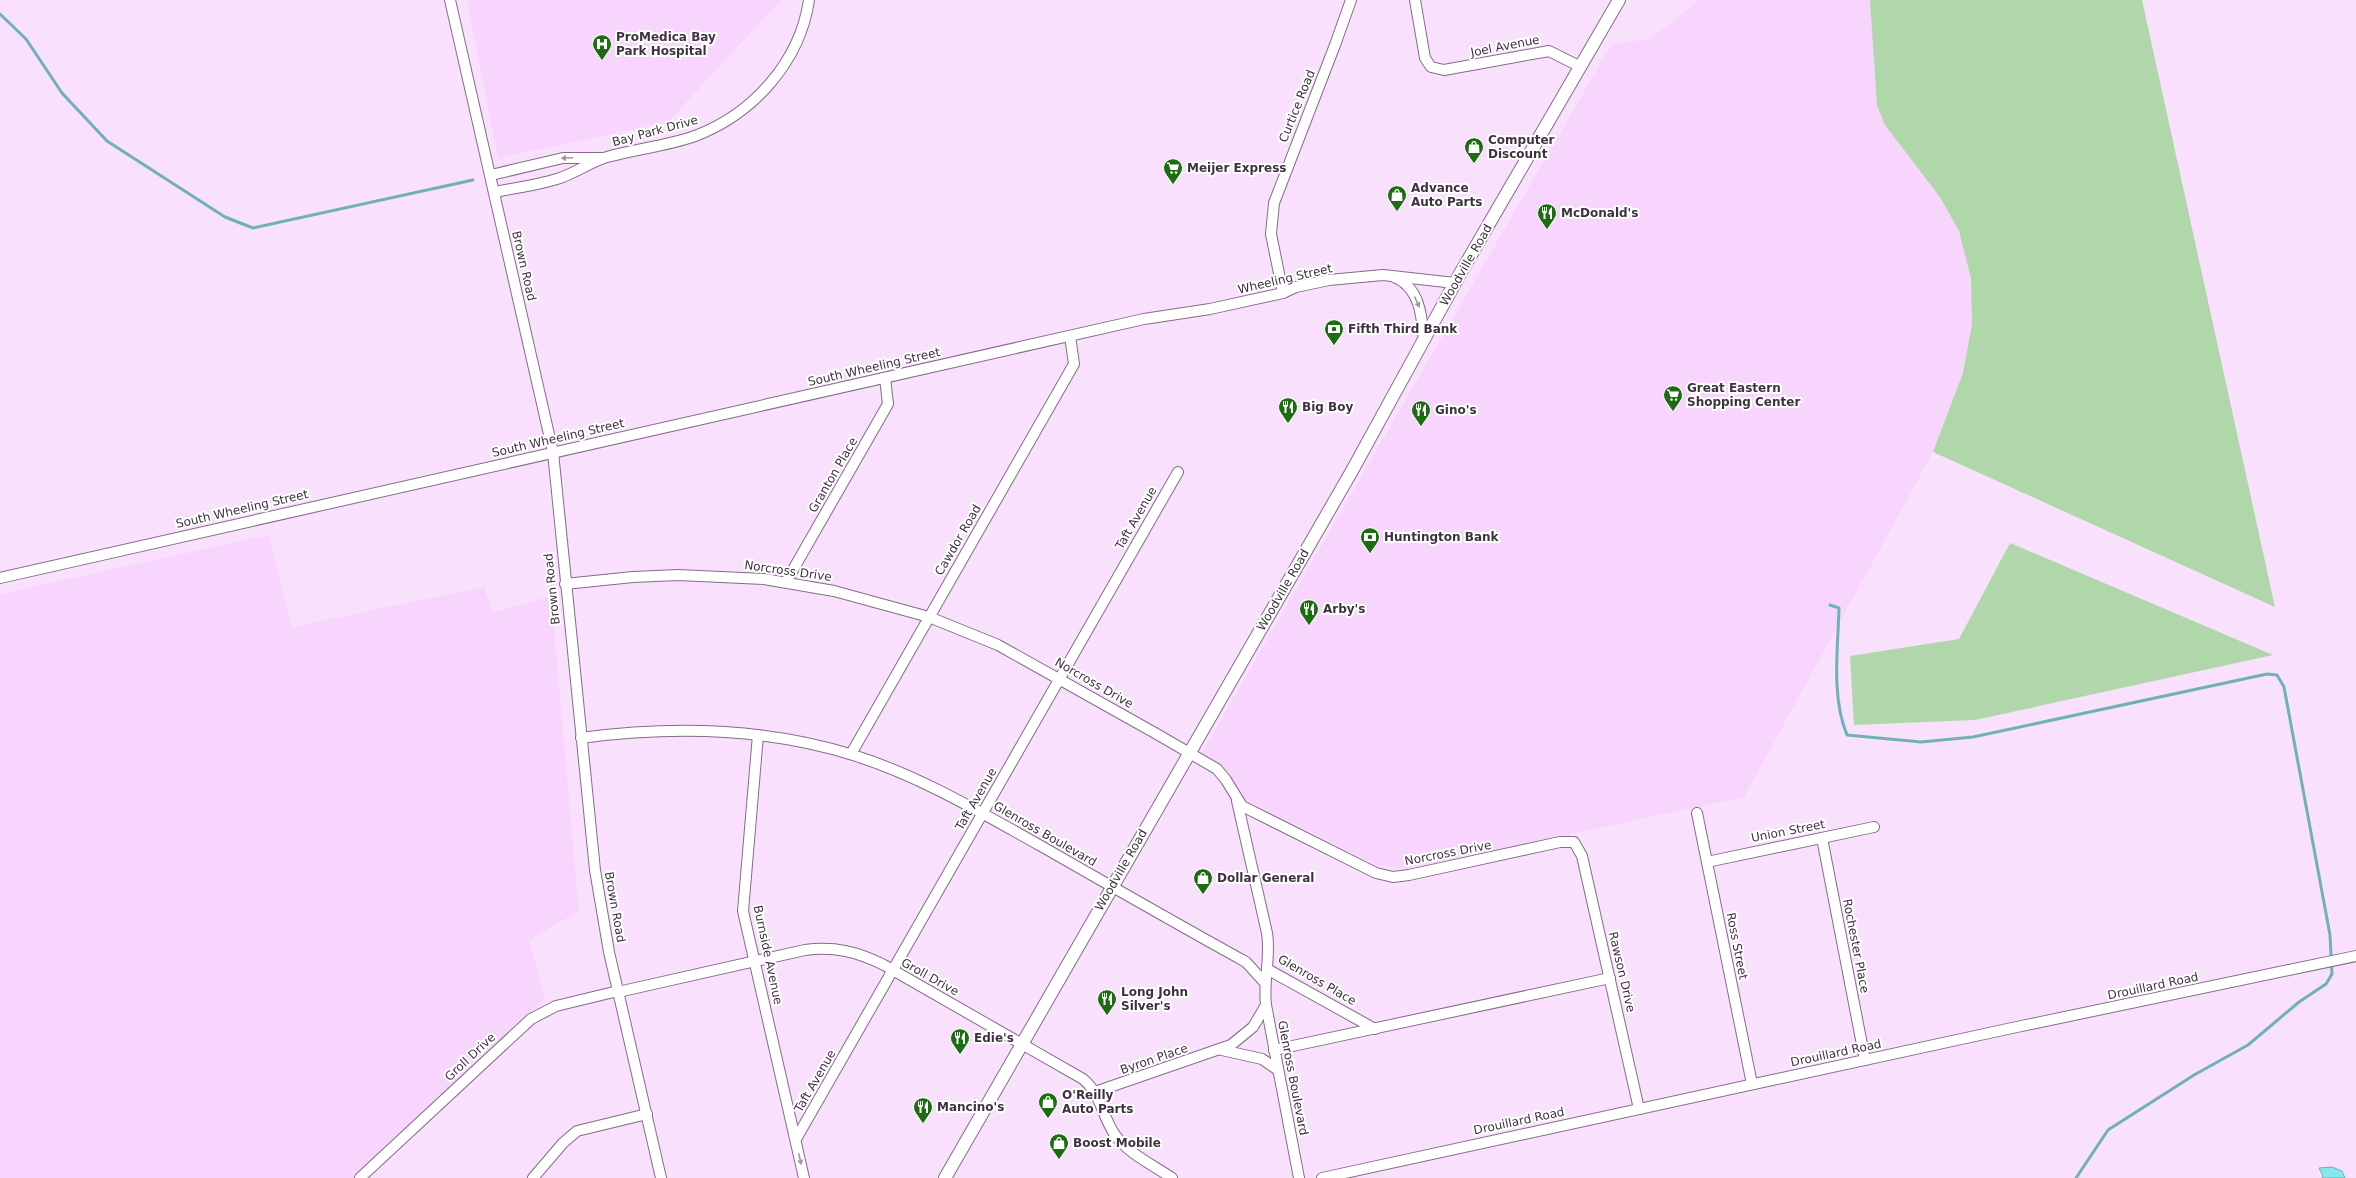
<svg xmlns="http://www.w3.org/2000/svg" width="2356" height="1178" viewBox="0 0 2356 1178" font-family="'DejaVu Sans',sans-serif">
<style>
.built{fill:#f7d5fd}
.green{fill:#afd7a9}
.water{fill:#86e6ed;stroke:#70b0b9}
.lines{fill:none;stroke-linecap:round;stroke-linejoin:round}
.stream{stroke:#70b0b9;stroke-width:3}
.minor-casing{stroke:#856b89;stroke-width:12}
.major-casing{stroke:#856b89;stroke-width:14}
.minor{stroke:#fff;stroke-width:10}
.major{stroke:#fff;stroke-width:12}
.oneway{fill:#9e98a0}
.labels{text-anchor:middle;stroke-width:4;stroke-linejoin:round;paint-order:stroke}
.poi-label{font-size:12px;font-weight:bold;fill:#3e3240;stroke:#fff;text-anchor:start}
.street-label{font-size:12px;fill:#3e3240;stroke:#fff}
</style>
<rect width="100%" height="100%" fill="#f9e1fd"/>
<g class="built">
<polygon points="467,0 781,0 668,122 498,158"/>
<polygon points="1700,0 1870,0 1940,197 1959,231 1971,278 1972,324 1963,373 1933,452 1744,797 1406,869 1376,865 1246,801 1201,754 1611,45 1652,38"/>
<polygon points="269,535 292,627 484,587 493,613 551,596 579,911 529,940 545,998 353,1178 0,1178 0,594"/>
</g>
<g class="green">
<polygon points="1870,0 2142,0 2275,607 1933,452 1963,373 1972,324 1971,278 1959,231 1940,197 1885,125 1877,105"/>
<polygon points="2010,543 2273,655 1975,720 1854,725 1850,656 1959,639"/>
</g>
<polygon class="water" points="2332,1167 2342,1171 2345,1178 2322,1178 2323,1176 2319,1168"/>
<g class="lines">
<g class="stream">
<polyline points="0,14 26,39 62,93 107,141 225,217 253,228 473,180"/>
<path d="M 1830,605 L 1839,608 C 1838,649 1831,696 1847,735 L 1921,742 L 1973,737 L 2267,674 L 2277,675 L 2284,687 L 2330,935 L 2332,974 L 2326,984 L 2299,1002 L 2248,1045 L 2194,1075 L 2108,1130 L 2076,1178"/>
</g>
<g class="minor-casing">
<g id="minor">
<polyline points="450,0 553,452 595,870 609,952 661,1178"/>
<polyline points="1415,0 1425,58 1431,67 1444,70 1549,51 1581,67"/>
<polyline points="491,175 563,158 602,158"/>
<path d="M 495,192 C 515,188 537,185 557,179 C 574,174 590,162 607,157 C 636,149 667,146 695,136 C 753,114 800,62 809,0"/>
<path d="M 1394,277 C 1420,287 1422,317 1424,340"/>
<polyline points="1283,293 1271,234 1274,203 1335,45 1351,0"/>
<polyline points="0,578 1144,319 1210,309 1283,293 1296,287 1329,280 1383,275 1455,283"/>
<polyline points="786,582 888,404 885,378"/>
<polyline points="565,584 633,577 678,575 764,579 834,591 929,617 998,645 1155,733 1217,769 1226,780 1242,806 1376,873 1393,877 1409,875 1560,842 1574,842 1582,856 1639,1109"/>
<polyline points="758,735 743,911 804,1178"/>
<path d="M 581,738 C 672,726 764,727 853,755 C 920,776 980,812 1041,846 C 1109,885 1177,924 1246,962 L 1265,983"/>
<polyline points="851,754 1074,364 1070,336"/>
<path d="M 1237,801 L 1267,933 C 1271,957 1263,981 1266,1005 L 1299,1178"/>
<polyline points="1697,813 1752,1084"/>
<polyline points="1822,838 1865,1060"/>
<polyline points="1707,862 1874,827"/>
<polyline points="1267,969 1375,1029"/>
<path d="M 618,992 L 805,950 C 835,946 858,952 884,965 L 1083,1079 C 1101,1094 1102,1116 1115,1135 C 1129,1154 1153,1165 1172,1178"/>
<polyline points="1222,1050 1262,1059 1278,1070"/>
<polyline points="1274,1050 1610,978"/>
<polyline points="1095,1092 1231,1045 1253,1027 1266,1005"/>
<polyline points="796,1139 1178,472"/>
<polyline points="360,1178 531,1019 556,1006 618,991"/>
<polyline points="533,1178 563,1143 577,1131 647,1114"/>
<polyline points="1322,1178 2012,1028 2356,956"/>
</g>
</g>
<g class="major-casing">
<polyline id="major" points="945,1178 1353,469 1461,272 1619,0"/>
</g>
<use href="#minor" class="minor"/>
<use href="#major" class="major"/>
</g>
<defs><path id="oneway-solid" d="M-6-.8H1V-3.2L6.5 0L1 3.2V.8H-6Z"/></defs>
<g class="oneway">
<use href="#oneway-solid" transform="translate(567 158) rotate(177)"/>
<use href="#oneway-solid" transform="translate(1417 302) rotate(65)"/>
<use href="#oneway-solid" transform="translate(800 1159) rotate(77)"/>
</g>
<defs>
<g id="hospital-pin" transform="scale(1)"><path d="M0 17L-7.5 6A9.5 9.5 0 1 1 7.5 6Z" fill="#1c6d12" stroke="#fff"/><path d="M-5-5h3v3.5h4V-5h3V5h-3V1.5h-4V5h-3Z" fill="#fff"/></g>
<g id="shop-pin" transform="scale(1)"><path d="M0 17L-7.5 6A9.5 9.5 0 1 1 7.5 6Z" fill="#1c6d12" stroke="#fff"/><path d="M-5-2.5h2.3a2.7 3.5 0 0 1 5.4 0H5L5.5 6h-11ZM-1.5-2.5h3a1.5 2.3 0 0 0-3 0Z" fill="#fff"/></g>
<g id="supermarket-pin" transform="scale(1)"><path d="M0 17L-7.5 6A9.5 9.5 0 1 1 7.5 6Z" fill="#1c6d12" stroke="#fff"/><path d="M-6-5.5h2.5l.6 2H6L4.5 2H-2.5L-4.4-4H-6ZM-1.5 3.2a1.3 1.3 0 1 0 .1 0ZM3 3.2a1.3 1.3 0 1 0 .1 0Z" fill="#fff"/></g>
<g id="restaurant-pin" transform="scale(1)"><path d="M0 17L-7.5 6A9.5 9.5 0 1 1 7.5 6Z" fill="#1c6d12" stroke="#fff"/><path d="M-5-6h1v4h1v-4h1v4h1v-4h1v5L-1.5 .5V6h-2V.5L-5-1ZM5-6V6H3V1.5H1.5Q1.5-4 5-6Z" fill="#fff"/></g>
<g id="bank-pin" transform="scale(1)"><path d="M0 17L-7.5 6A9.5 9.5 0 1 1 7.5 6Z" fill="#1c6d12" stroke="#fff"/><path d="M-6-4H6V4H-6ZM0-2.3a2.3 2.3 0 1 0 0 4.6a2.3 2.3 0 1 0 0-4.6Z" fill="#fff"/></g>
</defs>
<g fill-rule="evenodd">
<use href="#hospital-pin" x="602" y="44"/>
<use href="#shop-pin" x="1474" y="147"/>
<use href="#supermarket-pin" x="1173" y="168"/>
<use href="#shop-pin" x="1397" y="195"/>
<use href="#restaurant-pin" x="1547" y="213"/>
<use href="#bank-pin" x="1334" y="329"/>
<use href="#supermarket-pin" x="1673" y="395"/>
<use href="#restaurant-pin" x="1288" y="407"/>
<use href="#restaurant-pin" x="1421" y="410"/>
<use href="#bank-pin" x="1370" y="537"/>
<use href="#restaurant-pin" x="1309" y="609"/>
<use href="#shop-pin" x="1203" y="878"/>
<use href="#restaurant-pin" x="1107" y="999"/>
<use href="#restaurant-pin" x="960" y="1038"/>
<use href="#shop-pin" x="1048" y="1102"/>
<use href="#restaurant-pin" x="923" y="1107"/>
<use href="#shop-pin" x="1059" y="1143"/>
</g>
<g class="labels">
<g class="poi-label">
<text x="616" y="41">ProMedica Bay<tspan x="616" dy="14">Park Hospital</tspan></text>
<text x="1488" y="144">Computer<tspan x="1488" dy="14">Discount</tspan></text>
<text x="1187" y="172">Meijer Express</text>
<text x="1411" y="192">Advance<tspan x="1411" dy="14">Auto Parts</tspan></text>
<text x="1561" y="217">McDonald's</text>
<text x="1348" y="333">Fifth Third Bank</text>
<text x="1687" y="392">Great Eastern<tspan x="1687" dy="14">Shopping Center</tspan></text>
<text x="1302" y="411">Big Boy</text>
<text x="1435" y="414">Gino's</text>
<text x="1384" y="541">Huntington Bank</text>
<text x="1323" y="613">Arby's</text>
<text x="1217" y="882">Dollar General</text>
<text x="1121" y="996">Long John<tspan x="1121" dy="14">Silver's</tspan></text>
<text x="974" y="1042">Edie's</text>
<text x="1062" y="1099">O'Reilly<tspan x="1062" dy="14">Auto Parts</tspan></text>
<text x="937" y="1111">Mancino's</text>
<text x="1073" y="1147">Boost Mobile</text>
</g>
<g class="street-label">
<text transform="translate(1505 46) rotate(-11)" y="4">Joel Avenue</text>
<text transform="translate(1297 106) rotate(-68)" y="4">Curtice Road</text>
<text transform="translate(655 131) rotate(-15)" y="4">Bay Park Drive</text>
<text transform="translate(1466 265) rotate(-60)" y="4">Woodville Road</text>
<text transform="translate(524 266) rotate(77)" y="4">Brown Road</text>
<text transform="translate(1285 279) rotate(-13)" y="4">Wheeling Street</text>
<text transform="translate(874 367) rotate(-13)" y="4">South Wheeling Street</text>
<text transform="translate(558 438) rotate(-13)" y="4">South Wheeling Street</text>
<text transform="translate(833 475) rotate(-60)" y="4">Granton Place</text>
<text transform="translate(242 509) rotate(-13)" y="4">South Wheeling Street</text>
<text transform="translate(1136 518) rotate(-60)" y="4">Taft Avenue</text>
<text transform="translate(958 540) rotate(-60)" y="4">Cawdor Road</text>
<text transform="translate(788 571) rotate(8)" y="4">Norcross Drive</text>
<text transform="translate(552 589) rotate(-96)" y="4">Brown Road</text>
<text transform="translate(1283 590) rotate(-60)" y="4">Woodville Road</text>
<text transform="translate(1094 683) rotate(30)" y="4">Norcross Drive</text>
<text transform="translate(976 799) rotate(-60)" y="4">Taft Avenue</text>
<text transform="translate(1788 831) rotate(-11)" y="4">Union Street</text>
<text transform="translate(1045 834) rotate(30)" y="4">Glenross Boulevard</text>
<text transform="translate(1448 853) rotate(-11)" y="4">Norcross Drive</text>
<text transform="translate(1121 870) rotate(-60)" y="4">Woodville Road</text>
<text transform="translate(615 907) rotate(80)" y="4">Brown Road</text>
<text transform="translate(1737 946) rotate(79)" y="4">Ross Street</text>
<text transform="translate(1856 946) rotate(79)" y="4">Rochester Place</text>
<text transform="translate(768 955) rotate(78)" y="4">Burnside Avenue</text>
<text transform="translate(1622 972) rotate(77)" y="4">Rawson Drive</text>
<text transform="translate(930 977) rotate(29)" y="4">Groll Drive</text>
<text transform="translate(1317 980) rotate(30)" y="4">Glenross Place</text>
<text transform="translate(2153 986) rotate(-12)" y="4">Drouillard Road</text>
<text transform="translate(1836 1053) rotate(-12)" y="4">Drouillard Road</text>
<text transform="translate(470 1057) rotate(-43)" y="4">Groll Drive</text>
<text transform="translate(1154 1059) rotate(-19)" y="4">Byron Place</text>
<text transform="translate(1293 1078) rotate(79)" y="4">Glenross Boulevard</text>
<text transform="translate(815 1081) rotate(-60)" y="4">Taft Avenue</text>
<text transform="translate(1519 1121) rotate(-12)" y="4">Drouillard Road</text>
</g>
</g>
</svg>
